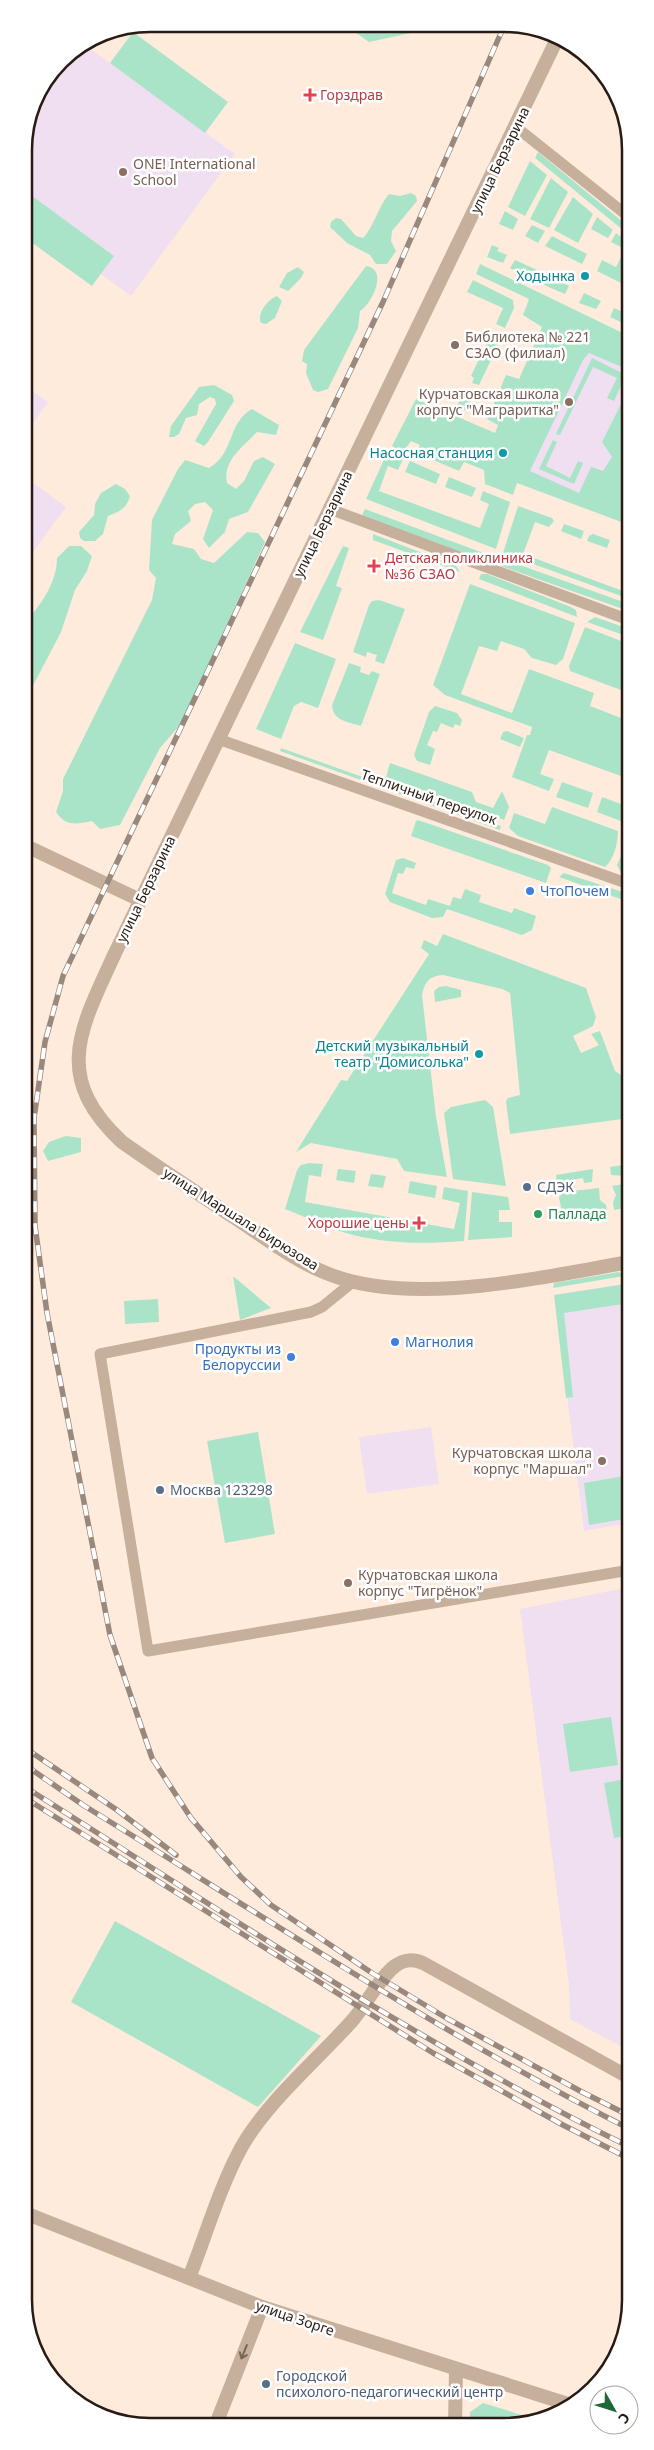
<svg xmlns="http://www.w3.org/2000/svg" width="654" height="2450" viewBox="0 0 654 2450" font-family="'Noto Sans',sans-serif">
<style>
.education{fill:#efdff1}
.green{fill:#aae4c8}
.lines{fill:none;stroke-linecap:round;stroke-linejoin:round}
.minor{stroke:#c6b09c;stroke-width:11}
.tertiary{stroke:#c6b09c;stroke-width:14}
.rail-casing{stroke:#99887d;stroke-width:5.5}
.rail{stroke:#fff;stroke-width:4;stroke-dasharray:11;stroke-linecap:butt}
.oneway{stroke:#766658}
.health-dot{fill:#e0444e;stroke:#fff;stroke-width:2}
.education-dot{fill:#8d6e63;stroke:#fff;stroke-width:2}
.culture-dot{fill:#0f9aa8;stroke:#fff;stroke-width:2}
.shop-dot{fill:#3f7fe0;stroke:#fff;stroke-width:2}
.service-dot{fill:#5c6f8a;stroke:#fff;stroke-width:2}
.leisure-dot{fill:#2e9e5b;stroke:#fff;stroke-width:2}
.labels{text-anchor:middle;stroke-width:5;stroke-linejoin:round;paint-order:stroke}
.health-label{font-size:14px;fill:#be3a42;stroke:#fff;text-anchor:start}
.street-label{font-size:14px;fill:#271b13;stroke:#fff}
.education-label{font-size:14px;fill:#785e54;stroke:#fff;text-anchor:start}
.culture-label{font-size:14px;fill:#0d838f;stroke:#fff;text-anchor:end}
.shop-label{font-size:14px;fill:#366cbe;stroke:#fff;text-anchor:start}
.service-label{font-size:14px;fill:#4e5e75;stroke:#fff;text-anchor:start}
.leisure-label{font-size:14px;fill:#27864d;stroke:#fff;text-anchor:start}
.rim{fill:none;stroke:#271b13;stroke-width:2.5}
</style>
<rect width="100%" height="100%" fill="#ffebdc"/>
<g class="education">
<polygon points="85,45 235,154 131,296 101,274 114,256 24,190 24,142 33,106 69,55"/>
<polygon points="542,327 629,363 629,508 624,518 505,466"/>
<polygon points="24,385 48,402 24,436"/>
<polygon points="24,476 66,507 24,564"/>
<polygon points="630,1296 630,1523 584,1531 556,1307"/>
<polygon points="431,1427 439,1484 367,1494 359,1437"/>
<polygon points="630,1587 630,2051 570,2019 569,1985 520,1609"/>
</g>
<g class="green">
<polygon points="345,25 416,26 411,33 369,42"/>
<polygon points="133,32 228,102 205,133 110,63"/>
<polygon points="538,152 629,227 629,235 535,158"/>
<polygon points="530,161 547,175 525,216 508,207"/>
<polygon points="551,178 568,192 549,228 530,219"/>
<polygon points="24,190 114,256 92,286 24,237"/>
<path d="M 411,193 L 416,196 L 417,201 L 392,231 L 391,241 L 396,251 L 387,264 L 376,264 L 370,255 L 347,243 L 330,227 L 331,222 L 336,218 L 341,219 L 356,236 L 363,238 C 375,225 378,207 389,194 L 400,196 Z"/>
<polygon points="573,197 593,214 578,243 554,230"/>
<polygon points="505,211 518,219 513,230 499,224"/>
<polygon points="597,217 613,230 608,238 591,229"/>
<polygon points="532,225 545,231 538,243 525,236"/>
<polygon points="616,233 629,243 629,287 597,271 602,260 616,267 625,249 611,242"/>
<polygon points="552,236 587,254 582,264 545,246"/>
<polygon points="492,245 499,248 497,251 507,255 503,263 487,257"/>
<polygon points="515,260 537,270 532,278 510,268"/>
<polygon points="480,264 629,336 629,370 589,353 583,360 530,471 579,493 591,467 603,471 612,457 602,442 629,388 629,534 621,531 624,523 517,483 513,495 485,484 484,470 464,462 459,471 417,453 420,445 411,441 406,448 399,450 392,446 416,399 495,433 498,425 487,419 506,375 519,379 542,327 523,315 529,299 476,274"/>
<path d="M 366,266 C 389,269 372,304 360,311 L 358,328 L 328,389 L 318,392 L 313,390 L 306,373 L 307,364 L 302,361 L 304,350 Z"/>
<polygon points="298,267 304,272 301,278 288,291 279,287 287,273"/>
<polygon points="548,276 569,286 565,294 544,285"/>
<polygon points="473,280 513,300 514,308 505,328 496,324 503,308 467,292"/>
<polygon points="584,293 601,301 596,309 579,303"/>
<path d="M 277,296 L 282,301 L 275,318 L 266,324 L 261,323 C 256,314 268,299 277,296 Z"/>
<polygon points="614,308 629,315 629,326 610,317"/>
<polygon points="495,334 502,337 479,385 472,383 474,378 471,376 490,336 493,338"/>
<polygon points="592,358 626,375 614,401 607,398 617,378 593,367 560,435 556,434"/>
<polygon points="214,385 232,395 234,401 208,442 204,446 195,441 216,404 215,399 210,397 199,404 197,415 186,418 179,434 174,437 169,437 171,426 199,387"/>
<polygon points="465,389 475,394 466,411 457,406"/>
<path d="M 252,409 L 279,425 L 276,435 L 257,432 C 242,448 223,460 227,483 L 236,489 L 244,481 L 254,461 L 263,457 L 275,464 L 248,512 L 229,519 L 225,532 L 209,548 L 203,539 L 213,510 L 205,502 L 195,504 L 188,511 L 191,521 L 175,534 L 172,544 L 194,549 L 201,559 L 214,563 L 247,532 L 258,533 L 265,542 L 180,725 L 160,748 L 120,825 L 100,829 L 92,821 C 76,824 66,827 56,812 L 63,791 L 63,779 L 152,600 L 156,578 L 149,570 L 152,520 L 178,469 L 185,460 L 209,468 C 235,453 227,423 252,409 Z"/>
<polygon points="553,440 557,442 546,466 570,478 578,461 583,463 574,484 539,469"/>
<polygon points="387,453 403,459 398,470 388,466 379,491 480,528 489,504 480,500 483,491 510,502 496,549 366,499"/>
<polygon points="410,461 440,474 436,484 405,472"/>
<polygon points="449,477 476,488 472,497 445,487"/>
<path d="M 116,484 L 125,489 L 130,496 C 127,508 119,512 108,516 L 103,534 L 95,541 L 84,541 L 80,538 L 79,532 L 94,515 L 95,504 L 101,493 Z"/>
<polygon points="518,506 552,518 554,521 549,527 535,522 523,554 623,591 621,596 503,553"/>
<polygon points="365,509 494,557 489,561 482,560 368,518 362,515"/>
<polygon points="564,524 584,531 581,539 561,531"/>
<polygon points="373,534 456,566 460,572 373,540"/>
<polygon points="593,534 610,540 607,548 587,541 589,536"/>
<path d="M 69,546 L 81,546 L 92,556 L 87,571 L 75,590 L 61,632 L 24,703 L 24,624 C 40,606 57,583 57,558 Z"/>
<polygon points="343,546 349,548 336,586 342,588 323,640 300,632"/>
<polygon points="500,558 629,604 628,607 620,608 501,566"/>
<polygon points="481,574 487,574 571,607 576,610 577,617 479,579"/>
<polygon points="470,584 575,623 563,659 556,665 532,658 524,649 501,641 497,651 479,646 461,694 512,713 529,669 594,693 590,706 629,721 629,779 549,750 540,774 554,779 549,791 512,777 527,735 530,735 532,727 445,695 433,685"/>
<polygon points="379,600 405,609 384,664 375,661 377,655 367,652 366,657 353,652 369,605 372,601"/>
<polygon points="595,617 629,629 629,637 587,622"/>
<polygon points="585,627 629,644 629,693 570,671 569,666"/>
<polygon points="295,643 336,659 318,708 301,702 294,706 281,739 256,729"/>
<path d="M 349,663 L 361,667 L 360,672 L 369,675 L 372,671 L 380,674 L 361,726 C 348,722 333,721 332,705 Z"/>
<polygon points="435,706 457,713 462,720 460,726 455,724 453,728 441,723 437,732 433,731 427,745 435,749 430,765 417,761 414,755 429,712"/>
<polygon points="507,731 524,738 520,747 500,739 503,732"/>
<polygon points="281,748 501,826 500,830 280,751"/>
<polygon points="390,763 472,792 476,802 493,808 502,791 509,807 504,820 386,777"/>
<polygon points="562,782 593,793 588,808 556,797"/>
<polygon points="602,797 629,807 626,823 597,812"/>
<path d="M 552,807 L 618,831 C 618,843 614,859 605,867 L 518,836 L 509,828 L 514,813 L 545,824 Z"/>
<polygon points="418,820 548,865 551,868 546,883 411,836 416,821"/>
<polygon points="629,838 629,876 621,873 617,865"/>
<polygon points="403,858 416,863 414,869 406,867 403,874 398,873 392,893 426,905 428,899 450,906 453,897 461,899 465,889 481,895 479,902 512,913 514,908 536,916 532,930 522,935 447,909 443,917 432,918 390,902 385,894 396,860"/>
<polygon points="564,873 629,894 629,902 559,877"/>
<path d="M 443,934 L 586,988 L 596,1017 L 593,1026 L 573,1036 L 581,1053 L 599,1045 L 591,1034 L 600,1031 L 615,1071 L 630,1081 L 630,1118 L 510,1134 L 506,1101 L 508,1098 L 520,1095 L 510,993 L 502,989 L 443,975 C 429,976 425,982 422,995 L 436,1117 L 447,1177 L 404,1171 L 397,1159 L 311,1143 L 296,1152 L 341,1080 L 347,1081 L 429,954 L 421,948 L 424,940 L 437,946 Z"/>
<polygon points="446,986 461,990 461,997 435,1002 434,991 439,987"/>
<polygon points="485,1100 493,1107 506,1186 453,1179 444,1113 451,1107"/>
<polygon points="66,1136 81,1138 81,1152 48,1161 43,1151 49,1142"/>
<path d="M 309,1163 L 323,1164 L 321,1177 L 309,1175 L 305,1202 L 454,1229 L 460,1203 L 442,1199 L 444,1187 L 468,1191 L 464,1241 C 427,1244 389,1244 353,1235 C 330,1229 308,1218 285,1209 L 297,1170 L 301,1165 Z"/>
<polygon points="630,1164 628,1176 611,1175 610,1167"/>
<polygon points="338,1169 356,1171 354,1183 336,1180"/>
<polygon points="593,1169 592,1182 584,1183 583,1178 572,1180 573,1184 557,1186 556,1175"/>
<polygon points="371,1174 386,1176 383,1188 368,1186"/>
<polygon points="410,1181 437,1186 435,1198 408,1193"/>
<polygon points="630,1183 630,1207 614,1210 613,1202 616,1195 612,1186"/>
<polygon points="599,1188 600,1200 606,1205 607,1211 563,1218 559,1197 564,1192"/>
<polygon points="472,1192 508,1197 510,1210 499,1210 499,1222 512,1222 512,1237 468,1240"/>
<polygon points="619,1272 624,1276 553,1288 554,1283"/>
<polygon points="233,1276 271,1308 240,1320"/>
<polygon points="625,1284 627,1300 623,1304 564,1313 573,1397 566,1398 554,1295"/>
<polygon points="158,1299 159,1322 125,1324 124,1301"/>
<polygon points="258,1432 275,1534 225,1543 207,1441"/>
<polygon points="630,1475 630,1518 589,1525 584,1483"/>
<polygon points="611,1717 618,1765 570,1772 563,1724"/>
<polygon points="630,1778 630,1835 614,1838 604,1783"/>
<polygon points="115,1921 321,2036 258,2107 71,2002"/>
<polygon points="483,2403 538,2420 521,2425 470,2425 470,2412"/>
</g>
<g class="lines">
<g class="minor">
<polyline points="516,127 629,217"/>
<polyline points="330,509 629,620"/>
<polyline points="218,739 629,884"/>
<polyline points="354,1281 322,1307 311,1312 100,1354 148,1651 630,1570"/>
</g>
<g class="tertiary">
<path d="M 558,37 L 115,953 C 81,1028 51,1076 122,1142 C 159,1168 197,1193 235,1218 C 264,1237 293,1260 326,1273 C 410,1308 541,1277 630,1262"/>
<polyline points="24,845 140,900"/>
<polyline points="25,2213 262,2307 571,2405"/>
<path d="M 189,2278 C 206,2235 219,2189 241,2148 C 266,2103 316,2061 351,2022 C 364,2008 380,1977 395,1966 C 405,1959 413,1959 423,1963 L 630,2078"/>
<polyline points="216,2424 262,2307"/>
<polyline points="455,2425 456,2370"/>
</g>
<g class="rail-casing">
<g id="rail">
<polyline points="504,26 383,302 63,976 45,1042 34,1118 35,1226 47,1313 110,1635 152,1758 191,1818 241,1877 271,1905 372,1973 448,2019 582,2092 630,2116"/>
<polyline points="25,1748 117,1810 176,1855"/>
<path d="M 25,1765 L 83,1805 C 263,1916 440,2034 630,2129"/>
<path d="M 25,1787 C 223,1912 419,2044 630,2147"/>
<polyline points="25,1798 433,2053 563,2125 630,2159"/>
</g>
</g>
<use href="#rail" class="rail"/>
</g>
<defs><path id="oneway-shaft" d="M-6 0H5M1.5-3L5.5 0L1.5 3" fill="none" stroke-width="1.6" stroke-linecap="round" stroke-linejoin="round" transform="scale(1.25)"/></defs>
<use class="oneway" href="#oneway-shaft" transform="translate(244 2352) rotate(112)"/>
<g class="health-dot">
<path d="M307.5 87.5h5v5h5v5h-5v5h-5v-5h-5v-5h5z"/>
<path d="M371.5 558.5h5v5h5v5h-5v5h-5v-5h-5v-5h5z"/>
<path d="M416.5 1215.5h5v5h5v5h-5v5h-5v-5h-5v-5h5z"/>
</g>
<g class="education-dot">
<circle cx="123" cy="172" r="5"/>
<circle cx="455" cy="345" r="5"/>
<circle cx="569" cy="402" r="5"/>
<circle cx="602" cy="1461" r="5"/>
<circle cx="348" cy="1583" r="5"/>
</g>
<g class="culture-dot">
<circle cx="585" cy="276" r="5"/>
<circle cx="503" cy="453" r="5"/>
<circle cx="479" cy="1054" r="5"/>
</g>
<g class="shop-dot">
<circle cx="530" cy="891" r="5"/>
<circle cx="395" cy="1342" r="5"/>
<circle cx="291" cy="1357" r="5"/>
</g>
<g class="service-dot">
<circle cx="527" cy="1187" r="5"/>
<circle cx="160" cy="1490" r="5"/>
<circle cx="266" cy="2384" r="5"/>
</g>
<circle class="leisure-dot" cx="538" cy="1214" r="5"/>
<g class="labels">
<g class="health-label">
<text x="320" y="100">Горздрав</text>
<text x="385" y="563">Детская поликлиника<tspan x="385" dy="16">№36 СЗАО</tspan></text>
<text x="409" y="1228" text-anchor="end">Хорошие цены</text>
</g>
<g class="street-label">
<text transform="translate(500 160) rotate(-64)" y="5">улица Берзарина</text>
<text transform="translate(323 524) rotate(-64)" y="5">улица Берзарина</text>
<text transform="translate(429 797) rotate(19)" y="5">Тепличный переулок</text>
<text transform="translate(146 889) rotate(-64)" y="5">улица Берзарина</text>
<text transform="translate(241 1219) rotate(32)" y="5">улица Маршала Бирюзова</text>
<text transform="translate(295 2318) rotate(19)" y="5">улица Зорге</text>
</g>
<g class="education-label">
<text x="133" y="169">ONE! International<tspan x="133" dy="16">School</tspan></text>
<text x="465" y="342">Библиотека № 221<tspan x="465" dy="16">СЗАО (филиал)</tspan></text>
<text x="559" y="399" text-anchor="end">Курчатовская школа<tspan x="559" dy="16">корпус "Маграритка"</tspan></text>
<text x="592" y="1458" text-anchor="end">Курчатовская школа<tspan x="592" dy="16">корпус "Маршал"</tspan></text>
<text x="358" y="1580">Курчатовская школа<tspan x="358" dy="16">корпус "Тигрёнок"</tspan></text>
</g>
<g class="culture-label">
<text x="575" y="281">Ходынка</text>
<text x="493" y="458">Насосная станция</text>
<text x="469" y="1051">Детский музыкальный<tspan x="469" dy="16">театр "Домисолька"</tspan></text>
</g>
<g class="shop-label">
<text x="540" y="896">ЧтоПочем</text>
<text x="405" y="1347">Магнолия</text>
<text x="281" y="1354" text-anchor="end">Продукты из<tspan x="281" dy="16">Белоруссии</tspan></text>
</g>
<g class="service-label">
<text x="537" y="1192">СДЭК</text>
<text x="170" y="1495">Москва 123298</text>
<text x="276" y="2381">Городской<tspan x="276" dy="16">психолого-педагогический центр</tspan></text>
</g>
<g class="leisure-label">
<text x="548" y="1219">Паллада</text>
</g>
</g>
<path d="M0 0H654V2450H0ZM150 32H504A118 118 0 0 1 622 150V2300A118 118 0 0 1 504 2418H150A118 118 0 0 1 32 2300V150A118 118 0 0 1 150 32Z" fill="#fff" fill-rule="evenodd"/>
<path class="rim" d="M150 32H504A118 118 0 0 1 622 150V2300A118 118 0 0 1 504 2418H150A118 118 0 0 1 32 2300V150A118 118 0 0 1 150 32Z"/>
<g transform="translate(614 2410) rotate(129)"><circle r="24" fill="#ffffff" stroke="#a9a4a1"/>
<path d="M0-4L9 19L0 12L-9 19Z" fill="#1c6836"/>
<text y="-8" font-size="14" font-weight="bold" text-anchor="middle" fill="#271b13">С</text>
</g>
</svg>
